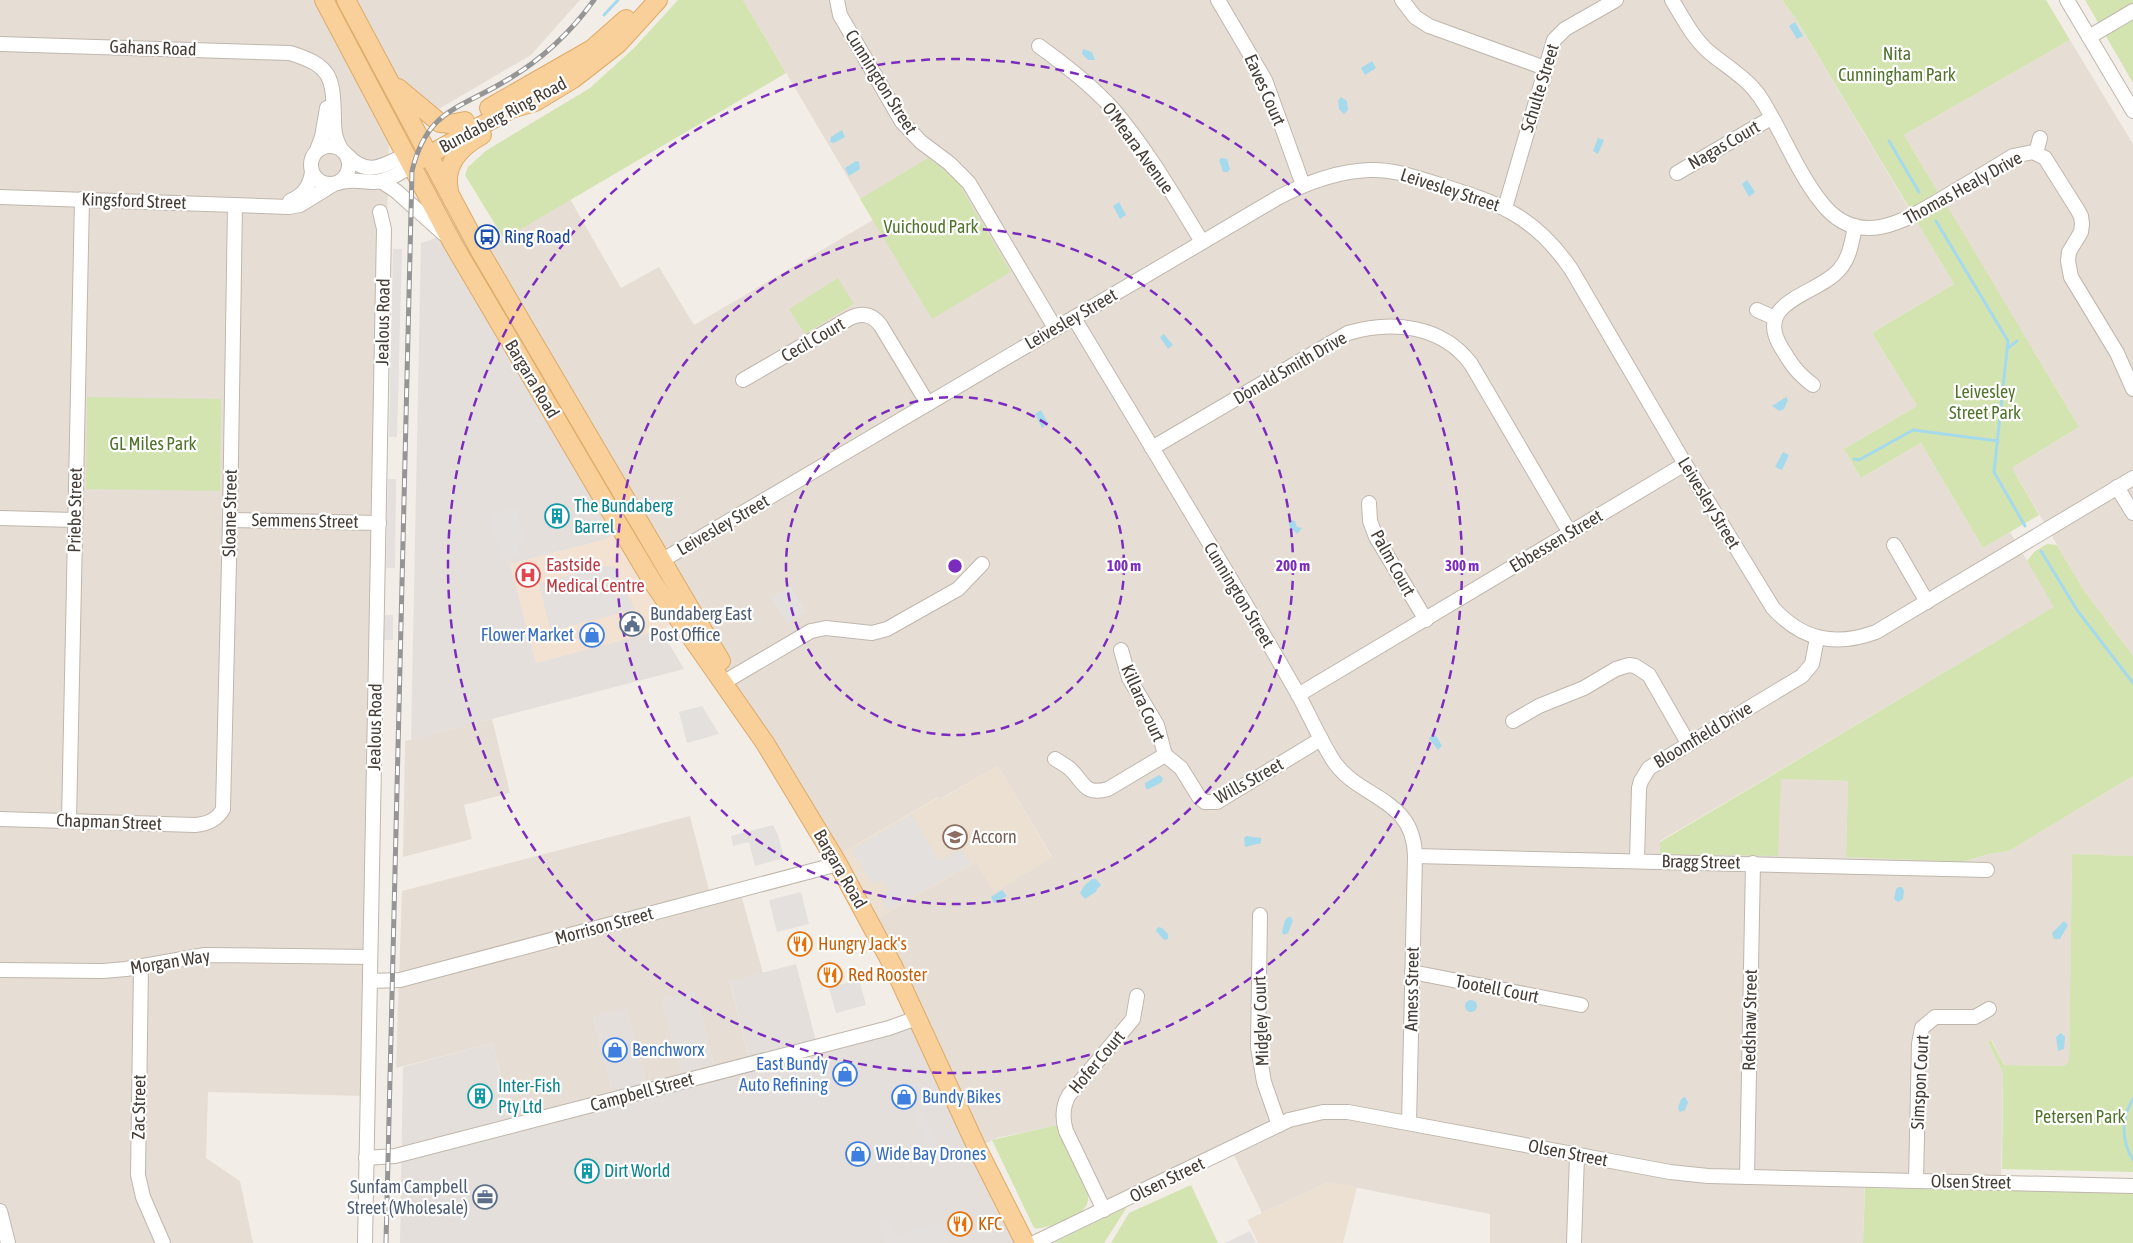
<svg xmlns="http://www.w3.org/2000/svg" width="2133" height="1243" viewBox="0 0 2133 1243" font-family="'Asap Condensed',sans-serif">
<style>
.residential{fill:#e6ded5}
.commercial{fill:#f3e1d2}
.industrial{fill:#e4dfdb}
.education{fill:#ebe0d1}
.green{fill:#d4e4b1}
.parking{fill:#e3e0de}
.water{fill:#a5d9ec}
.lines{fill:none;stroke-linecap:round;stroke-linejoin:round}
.stream{stroke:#a5d9ec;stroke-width:3}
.minor-casing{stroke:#c0b6ac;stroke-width:16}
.major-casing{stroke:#ddaa69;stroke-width:20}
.minor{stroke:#fff;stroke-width:14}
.major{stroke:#f9d099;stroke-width:18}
.rail-casing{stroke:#959595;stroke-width:5}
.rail{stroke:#fff;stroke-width:3;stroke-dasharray:9;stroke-linecap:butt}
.ring{fill:none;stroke:#7b2cbf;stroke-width:2.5;stroke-dasharray:9 6}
.labels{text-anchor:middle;stroke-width:4.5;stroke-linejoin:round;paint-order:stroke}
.street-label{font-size:18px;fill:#453d36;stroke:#fff}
.park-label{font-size:18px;fill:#51732c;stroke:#fff}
.transit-label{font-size:18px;fill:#164399;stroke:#fff;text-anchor:start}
.culture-label{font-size:18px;fill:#0d838f;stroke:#fff;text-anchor:start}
.health-label{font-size:18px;fill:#be3a42;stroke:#fff;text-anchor:start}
.service-label{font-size:18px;fill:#4e5e75;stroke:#fff;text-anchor:start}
.shop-label{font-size:18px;fill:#366cbe;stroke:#fff;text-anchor:start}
.education-label{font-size:18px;fill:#785e54;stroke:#fff;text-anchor:start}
.food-label{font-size:18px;fill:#c56008;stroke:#fff;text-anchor:start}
.centre{fill:#7b2cbf;stroke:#fff;stroke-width:2.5}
.ring-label{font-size:15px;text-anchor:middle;font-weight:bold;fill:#7b2cbf;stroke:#fff;stroke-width:4.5;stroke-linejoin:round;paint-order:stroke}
</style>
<rect width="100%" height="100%" fill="#f2ede6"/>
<g class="residential">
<polygon points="0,0 580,0 531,55 389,138 367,1096 208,1092 206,1158 240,1181 253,1243 0,1243"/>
<polygon points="743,0 1782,0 1796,19 1954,284 1872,333 1917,406 1844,449 1861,478 1921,443 1983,548 2010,532 2055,607 1660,841 1660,853 1781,779 1848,781 1846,857 1962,862 1989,854 2009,851 2133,776 2133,856 2072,854 2069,1062 2065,1066 2004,1065 1992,1040 1988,1042 2003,1073 2001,1181 1865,1179 1863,1243 1490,1243 1490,1214 1328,1182 1262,1213 1230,1147 1104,1209 1050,1127 996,1138 978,1148 871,922 976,862 994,892 1052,857 998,766 940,799 938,797 835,857 684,617 475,256 570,199 621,288 659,267 694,325 873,220"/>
<polygon points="2070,40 2133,144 2133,656 2083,589 2012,468 2079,427 1904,135"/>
<polygon points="492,719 510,793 464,805 472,839 403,857 405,741"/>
<polygon points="690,816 711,898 740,891 763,973 730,982 750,1063 716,1072 695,991 682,1080 648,1089 627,1009 593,1017 614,1098 514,1125 492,1043 396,1068 402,891"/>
</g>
<polygon class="commercial" points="629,525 684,617 661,630 536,663 510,564 606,539"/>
<g class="industrial">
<polygon points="457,225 604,477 629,525 606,539 510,564 536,663 661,630 684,669 411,740 421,243 431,240"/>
<polygon points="796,964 817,1045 917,1016 1023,1243 400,1243 403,1067 492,1043 513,1124 614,1098 593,1017 627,1008 648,1089 682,1080 661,999 695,990 716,1071 750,1062 730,981"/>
</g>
<g class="education">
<polygon points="998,766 1052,858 994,892 976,863 871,922 835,857 939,797 941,799"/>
<polygon points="1328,1182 1357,1187 1343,1243 1258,1243 1247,1220"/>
</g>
<g class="green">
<polygon points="678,0 743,0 786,73 504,239 465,175 468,167 487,150 590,88 634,48"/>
<polygon points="1782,0 2046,0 2070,40 1904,135 1938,192 1910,209 1796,19"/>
<polygon points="2085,0 2133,0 2133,83"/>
<polygon points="928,158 956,179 1011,272 932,319 860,199"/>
<polygon points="1946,204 2079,427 2012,468 2039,515 1983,548 1921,443 1861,478 1844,449 1917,406 1872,333 1954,284 1917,222"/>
<polygon points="838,278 854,304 805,334 789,309"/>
<polygon points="87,397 221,399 220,491 86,489"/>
<polygon points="2047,544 2057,545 2083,589 2133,656 2133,776 2009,851 1989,854 1962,862 1846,857 1848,781 1781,779 1778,856 1660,854 1660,842 2054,607 2027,561 2034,552"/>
<polygon points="2072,854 2133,856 2133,1172 2002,1169 2003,1073 1988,1042 1991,1040 2004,1065 2065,1066 2069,1061"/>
<path d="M 1058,1125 L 1087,1190 C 1089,1196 1089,1203 1084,1209 C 1078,1216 1043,1231 1034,1228 L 992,1140 Z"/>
<polygon points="1191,1185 1218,1243 1111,1243 1129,1213"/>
<polygon points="1865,1188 2133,1193 2133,1243 1863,1243"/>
<polygon points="1127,1207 1104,1243 1054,1243 1059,1240"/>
</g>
<g class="parking">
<polygon points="393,249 402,249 397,437 389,437"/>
<polygon points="388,479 396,479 395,568 386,568"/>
<polygon points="516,508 525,541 517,544 520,556 502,561 489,515"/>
<polygon points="604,566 614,567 635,609 555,630 554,627 550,628 539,583"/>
<polygon points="791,586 806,612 787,623 771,597"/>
<polygon points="385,615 393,615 393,640 384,640"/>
<polygon points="702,706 719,734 687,743 679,712"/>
<polygon points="912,815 939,861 962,849 971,864 888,910 880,896 889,891 882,879 873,884 852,850"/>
<polygon points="773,825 778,835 784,858 755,866 749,842 733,846 731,836"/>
<polygon points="801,892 809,924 777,932 769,900"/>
<polygon points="859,979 866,1005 836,1013 829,988"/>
<polygon points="821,1063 829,1093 797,1101 789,1071"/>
<polygon points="922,1110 941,1151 931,1153 912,1112"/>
<polygon points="910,1147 912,1155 864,1167 862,1160"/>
<polygon points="885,1217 896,1238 920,1226 922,1229 939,1221 950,1241 945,1243 886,1243 876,1222"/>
<polygon points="1250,1231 1256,1243 1225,1243"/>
</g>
<g class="water">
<polygon points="1795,22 1803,36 1797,39 1789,26"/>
<polygon points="1083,49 1092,52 1095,60 1088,60 1082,54"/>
<polygon points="1372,61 1376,68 1365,75 1361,68"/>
<polygon points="1341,97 1347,101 1348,110 1344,114 1339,109 1338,101"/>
<polygon points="842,130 845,137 834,143 830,142 831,137"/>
<polygon points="1598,138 1604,140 1598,154 1593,151"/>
<polygon points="1221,158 1227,159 1230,169 1228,172 1223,172 1219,160"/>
<polygon points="856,161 859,162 860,169 849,176 845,168"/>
<polygon points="1747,180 1755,192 1749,197 1742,184"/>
<polygon points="1119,202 1126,215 1120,219 1113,206"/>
<polygon points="1164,334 1173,345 1168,349 1160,337"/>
<polygon points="1786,397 1788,400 1784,409 1779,411 1772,406"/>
<polygon points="1041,410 1048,423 1042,428 1035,414"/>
<polygon points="1783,452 1789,455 1782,470 1775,467"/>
<polygon points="1291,520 1295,521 1297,527 1302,528 1297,534 1289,526 1289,523"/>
<polygon points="1433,735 1436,736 1442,746 1438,750 1429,738"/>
<polygon points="1159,775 1163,778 1162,782 1149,789 1146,789 1145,783"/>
<polygon points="1246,836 1261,838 1261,843 1245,847 1244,838"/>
<polygon points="1092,879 1096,879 1101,885 1096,890 1097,891 1085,899 1080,893 1084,886"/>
<polygon points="1899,887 1902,887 1904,891 1903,899 1898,902 1894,899 1896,889"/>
<polygon points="1002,890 1007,896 994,903 991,897"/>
<polygon points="1288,917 1291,917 1293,921 1288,933 1284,935 1282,932 1285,920"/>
<polygon points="2064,921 2068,925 2060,939 2054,939 2052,933"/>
<polygon points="1158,927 1162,928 1168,934 1168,939 1164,940 1156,931"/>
<circle cx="1471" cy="1006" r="6"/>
<polygon points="2061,1033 2065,1037 2064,1049 2058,1051 2056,1037"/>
<polygon points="1685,1097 1688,1102 1685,1110 1680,1112 1678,1108 1681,1099"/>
</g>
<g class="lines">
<g class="stream">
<polyline points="604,15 618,0"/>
<polyline points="1889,141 1919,192"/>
<polyline points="1936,221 2008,341 1994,472 2025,526"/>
<polyline points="2008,348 2017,341"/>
<polyline points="1854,459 1859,460 1913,430 1998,441"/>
<polyline points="2041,551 2077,610 2133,683"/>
<path d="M 2133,1099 C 2121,1118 2121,1140 2133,1160"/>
</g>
<g class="minor-casing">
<g id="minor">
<polyline points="837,0 840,15 902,122 921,142 949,163 969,183 1055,328"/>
<polyline points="1218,0 1265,80 1303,185"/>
<polyline points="1402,0 1415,17 1429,26 1545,68"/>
<path d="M 1672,0 C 1683,18 1693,38 1709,52 C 1727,67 1747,78 1760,97 C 1782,131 1796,170 1821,202 C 1859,252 1908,219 1948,195 C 1970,182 1992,169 2013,156 L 2033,152 L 2045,158 L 2077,209 L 2081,216 L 2082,224 L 2081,232 L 2069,252 L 2068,261 L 2071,277 L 2117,353 L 2133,389"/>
<polyline points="2067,0 2133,111"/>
<polyline points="2089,37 2133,11"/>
<path d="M 0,44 L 290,53 C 332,66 333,77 334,119 C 334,131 335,139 341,149"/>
<path d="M 1039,46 C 1065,65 1090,84 1112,108 C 1147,149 1174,196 1202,242"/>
<circle cx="330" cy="165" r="19"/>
<polyline points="317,150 322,137 327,108"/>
<polyline points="2036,153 2040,138"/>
<path d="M 347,155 C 367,177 383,166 405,155"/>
<polyline points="1677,173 1771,118"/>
<polyline points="381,181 396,191 444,234"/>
<path d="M 338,183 C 351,178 361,182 374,182 C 388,181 400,173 411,166"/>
<polyline points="0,197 289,207 300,205 334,184"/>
<path d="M 290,201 C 304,195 310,186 312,172"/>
<polyline points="1505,208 1554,40 1565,29 1616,0"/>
<polyline points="1757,310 1775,318"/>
<path d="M 1074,318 C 1149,443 1225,567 1298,694 C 1309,715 1319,737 1331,757 C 1356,800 1414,795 1415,856 L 1409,1123"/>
<path d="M 743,380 L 850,318 C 863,312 873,315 881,326 L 928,404"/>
<path d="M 1813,385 C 1796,372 1792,365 1781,347 C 1753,301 1817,295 1839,270 C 1850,258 1852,241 1855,226"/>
<path d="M 1152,448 L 1348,333 C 1392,320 1442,325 1471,364 L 1570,533"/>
<polyline points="2117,487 2133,513"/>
<polyline points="1369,503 1370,521 1376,537 1426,620"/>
<polyline points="0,518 75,520"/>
<polyline points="230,520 379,523"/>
<polyline points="1894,545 1927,602"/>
<path d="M 661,561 L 1279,197 C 1306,183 1338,171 1370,170 C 1393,169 1415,177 1437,184 C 1498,203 1533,214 1571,269 L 1685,464 L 1773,608 C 1802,640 1835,647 1876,632 L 2133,478"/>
<polyline points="1121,650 1129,678 1157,725 1165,755 1181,768 1199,797 1205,802 1217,802 1321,739"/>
<polyline points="731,678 811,631 826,628 872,633 887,629 958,589 982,564"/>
<polyline points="1298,695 1685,464"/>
<polyline points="1513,721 1539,706 1584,688 1616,669 1629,665 1635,666 1649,675 1688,743"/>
<path d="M 1055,759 C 1060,762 1065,765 1069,768 C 1084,781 1083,796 1108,789 L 1165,755"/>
<path d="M 0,819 L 195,825 C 208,824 217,820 223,809 L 230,520 L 235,205"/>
<polyline points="69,821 82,199"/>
<polyline points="1415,856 1987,870"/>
<polyline points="1637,860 1639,788 1641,781 1649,768 1802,676 1812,664 1817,638"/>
<polyline points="1260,915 1258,1047 1264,1082 1279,1125"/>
<polyline points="141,966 138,1175 143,1197 163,1243"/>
<polyline points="0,970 103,971 126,969 205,955 370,957"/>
<polyline points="1412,972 1581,1005"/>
<polyline points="370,981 400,980 838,864"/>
<polyline points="366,1158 395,1156 889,1028 917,1018"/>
<polyline points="1747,1177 1753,863"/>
<polyline points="1916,1181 1919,1044 1922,1028 1935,1017 1975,1017 1989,1009"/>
<path d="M 1104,1210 L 1066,1131 C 1062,1118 1062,1107 1069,1095 L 1133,1019 L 1137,996"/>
<polyline points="0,1211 8,1243"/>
<polyline points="365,1243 384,229 380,212"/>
<polyline points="1034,1243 1289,1120 1323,1112 1348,1112 1670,1172 1708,1176 2133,1186"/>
<polyline points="1574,1243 1577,1155"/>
</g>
</g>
<g class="major-casing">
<g id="major">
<polyline points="324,0 453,244 618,524 654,584 765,743 838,864 893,966 977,1148 1025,1243"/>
<polyline points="346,0 481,253 721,661"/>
<polyline points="398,88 440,123 450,124 465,121"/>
<polyline points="489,108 592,49 626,19"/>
<polyline points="418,161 511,109 535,102 573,79 618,44 658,0"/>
<path d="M 449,191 C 443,165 460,147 482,135"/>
</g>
</g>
<use href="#minor" class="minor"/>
<use href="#major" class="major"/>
<g class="rail-casing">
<path id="rail" d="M 386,1243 L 412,171 C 427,109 460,109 507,80 C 541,60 571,32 594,0"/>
</g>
<use href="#rail" class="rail"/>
</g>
<g class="ring">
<circle cx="955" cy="566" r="169"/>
<circle cx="955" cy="566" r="338"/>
<circle cx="955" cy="566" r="507"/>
</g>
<defs>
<g id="bus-ring" transform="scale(1.25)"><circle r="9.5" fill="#fff" stroke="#1a4fb4" stroke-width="1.5"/><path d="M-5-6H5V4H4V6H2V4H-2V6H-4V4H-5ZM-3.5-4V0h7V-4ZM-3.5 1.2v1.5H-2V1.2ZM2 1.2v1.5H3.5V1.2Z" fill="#1a4fb4"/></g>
<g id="building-ring" transform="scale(1.25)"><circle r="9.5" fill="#fff" stroke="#0f9aa8" stroke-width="1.5"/><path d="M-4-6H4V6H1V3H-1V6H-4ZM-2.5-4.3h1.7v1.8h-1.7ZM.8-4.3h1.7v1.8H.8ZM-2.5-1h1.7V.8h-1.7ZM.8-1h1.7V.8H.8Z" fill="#0f9aa8"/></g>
<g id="hospital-ring" transform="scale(1.25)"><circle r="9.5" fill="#fff" stroke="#e0444e" stroke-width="1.5"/><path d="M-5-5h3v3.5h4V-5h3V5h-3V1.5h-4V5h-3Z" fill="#e0444e"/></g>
<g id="civic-ring" transform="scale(1.25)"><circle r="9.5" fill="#fff" stroke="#5c6f8a" stroke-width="1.5"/><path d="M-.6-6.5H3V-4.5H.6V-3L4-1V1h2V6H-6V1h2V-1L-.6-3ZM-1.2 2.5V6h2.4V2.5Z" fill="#5c6f8a"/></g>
<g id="shop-ring" transform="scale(1.25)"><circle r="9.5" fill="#fff" stroke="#3f7fe0" stroke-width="1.5"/><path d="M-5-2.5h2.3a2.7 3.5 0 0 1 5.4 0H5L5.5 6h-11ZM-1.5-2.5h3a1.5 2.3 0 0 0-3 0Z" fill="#3f7fe0"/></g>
<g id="school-ring" transform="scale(1.25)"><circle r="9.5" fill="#fff" stroke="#8d6e63" stroke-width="1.5"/><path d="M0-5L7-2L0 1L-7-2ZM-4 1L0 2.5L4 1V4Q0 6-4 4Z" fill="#8d6e63"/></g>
<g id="restaurant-ring" transform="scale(1.25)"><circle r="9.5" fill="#fff" stroke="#e8710a" stroke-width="1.5"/><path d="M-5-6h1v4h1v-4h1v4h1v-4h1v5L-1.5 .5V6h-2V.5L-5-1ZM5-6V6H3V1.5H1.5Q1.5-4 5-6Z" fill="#e8710a"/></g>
<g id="office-ring" transform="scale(1.25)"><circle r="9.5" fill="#fff" stroke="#5c6f8a" stroke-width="1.5"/><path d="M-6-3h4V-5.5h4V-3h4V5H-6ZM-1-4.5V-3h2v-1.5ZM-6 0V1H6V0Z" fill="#5c6f8a"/></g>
</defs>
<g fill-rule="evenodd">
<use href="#bus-ring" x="487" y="237"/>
<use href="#building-ring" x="557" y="516"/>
<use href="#hospital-ring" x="528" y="575"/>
<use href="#civic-ring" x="632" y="624"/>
<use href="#shop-ring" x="592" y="635"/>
<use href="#school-ring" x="955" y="837"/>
<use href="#restaurant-ring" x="800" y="944"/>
<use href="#restaurant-ring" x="830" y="975"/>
<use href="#shop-ring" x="615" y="1050"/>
<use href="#shop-ring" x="845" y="1074"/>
<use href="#building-ring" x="480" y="1096"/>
<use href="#shop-ring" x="904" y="1097"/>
<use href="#shop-ring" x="858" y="1154"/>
<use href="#building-ring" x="587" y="1171"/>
<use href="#office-ring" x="485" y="1197"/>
<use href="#restaurant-ring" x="960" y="1224"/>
</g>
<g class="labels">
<g class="street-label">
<text transform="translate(153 48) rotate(2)" y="6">Gahans Road</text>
<text transform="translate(881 82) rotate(58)" y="6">Cunnington Street</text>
<text transform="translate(1540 88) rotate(-73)" y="6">Schulte Street</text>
<text transform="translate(1265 90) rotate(66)" y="6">Eaves Court</text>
<text transform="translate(503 115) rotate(-28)" y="6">Bundaberg Ring Road</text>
<text transform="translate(1724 145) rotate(-30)" y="6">Nagas Court</text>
<text transform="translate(1138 148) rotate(54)" y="6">O'Meara Avenue</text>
<text transform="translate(1963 188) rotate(-29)" y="6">Thomas Healy Drive</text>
<text transform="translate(1450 190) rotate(18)" y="6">Leivesley Street</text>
<text transform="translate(134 201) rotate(2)" y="6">Kingsford Street</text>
<text transform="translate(1071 319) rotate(-30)" y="6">Leivesley Street</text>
<text transform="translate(383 322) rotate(-89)" y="6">Jealous Road</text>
<text transform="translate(813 340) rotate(-30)" y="6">Cecil Court</text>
<text transform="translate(1290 368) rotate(-30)" y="6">Donald Smith Drive</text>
<text transform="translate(532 379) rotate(59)" y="6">Bargara Road</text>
<text transform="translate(1709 503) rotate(59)" y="6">Leivesley Street</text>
<text transform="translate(75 510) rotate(-89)" y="6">Priebe Street</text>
<text transform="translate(230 513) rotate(-89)" y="6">Sloane Street</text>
<text transform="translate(305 521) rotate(1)" y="6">Semmens Street</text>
<text transform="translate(723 525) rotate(-30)" y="6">Leivesley Street</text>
<text transform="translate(1556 541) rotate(-31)" y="6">Ebbessen Street</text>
<text transform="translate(1393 563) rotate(61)" y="6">Palm Court</text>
<text transform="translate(1239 595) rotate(59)" y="6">Cunnington Street</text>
<text transform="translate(1143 703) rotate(66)" y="6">Killara Court</text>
<text transform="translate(375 727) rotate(-89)" y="6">Jealous Road</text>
<text transform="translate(1703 735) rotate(-31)" y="6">Bloomfield Drive</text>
<text transform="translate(1249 781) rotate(-29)" y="6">Wills Street</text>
<text transform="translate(109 822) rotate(2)" y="6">Chapman Street</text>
<text transform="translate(1701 862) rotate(1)" y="6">Bragg Street</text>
<text transform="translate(840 869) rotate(60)" y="6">Bargara Road</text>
<text transform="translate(604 926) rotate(-15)" y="6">Morrison Street</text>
<text transform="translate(170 962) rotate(-9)" y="6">Morgan Way</text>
<text transform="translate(1412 989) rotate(-89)" y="6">Amess Street</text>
<text transform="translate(1497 989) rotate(11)" y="6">Tootell Court</text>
<text transform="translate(1750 1020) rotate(-89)" y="6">Redshaw Street</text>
<text transform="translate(1261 1021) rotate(-92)" y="6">Midgley Court</text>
<text transform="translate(1097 1062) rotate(-50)" y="6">Hofer Court</text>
<text transform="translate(1920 1082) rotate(-87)" y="6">Simspon Court</text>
<text transform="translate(642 1092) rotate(-15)" y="6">Campbell Street</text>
<text transform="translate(139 1107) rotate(-89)" y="6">Zac Street</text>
<text transform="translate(1568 1153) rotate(11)" y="6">Olsen Street</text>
<text transform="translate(1167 1180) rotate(-26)" y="6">Olsen Street</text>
<text transform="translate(1971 1182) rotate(1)" y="6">Olsen Street</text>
</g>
<g class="park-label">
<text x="1897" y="60">Nita<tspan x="1897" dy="21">Cunningham Park</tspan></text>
<text x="931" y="233">Vuichoud Park</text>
<text x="1985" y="398">Leivesley<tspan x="1985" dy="21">Street Park</tspan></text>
<text x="153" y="450">GL Miles Park</text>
<text x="2080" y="1123">Petersen Park</text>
</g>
<g class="transit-label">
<text x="504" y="243">Ring Road</text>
</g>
<g class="culture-label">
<text x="574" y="512">The Bundaberg<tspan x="574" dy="21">Barrel</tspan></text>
<text x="498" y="1092">Inter-Fish<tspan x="498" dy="21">Pty Ltd</tspan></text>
<text x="604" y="1177">Dirt World</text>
</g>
<g class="health-label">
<text x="546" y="571">Eastside<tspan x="546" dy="21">Medical Centre</tspan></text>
</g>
<g class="service-label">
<text x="650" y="620">Bundaberg East<tspan x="650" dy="21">Post Office</tspan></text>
<text x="468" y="1193" text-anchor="end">Sunfam Campbell<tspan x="468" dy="21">Street (Wholesale)</tspan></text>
</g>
<g class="shop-label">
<text x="574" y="641" text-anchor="end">Flower Market</text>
<text x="632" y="1056">Benchworx</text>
<text x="828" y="1070" text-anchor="end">East Bundy<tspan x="828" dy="21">Auto Refining</tspan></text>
<text x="922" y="1103">Bundy Bikes</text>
<text x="876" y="1160">Wide Bay Drones</text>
</g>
<g class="education-label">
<text x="972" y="843">Accorn</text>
</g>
<g class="food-label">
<text x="818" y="950">Hungry Jack's</text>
<text x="848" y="981">Red Rooster</text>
<text x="978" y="1230">KFC</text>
</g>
</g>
<circle cx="955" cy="566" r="8" class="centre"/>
<g class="ring-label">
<text x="1124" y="571">100 m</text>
<text x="1293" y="571">200 m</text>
<text x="1462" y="571">300 m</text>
</g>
</svg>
